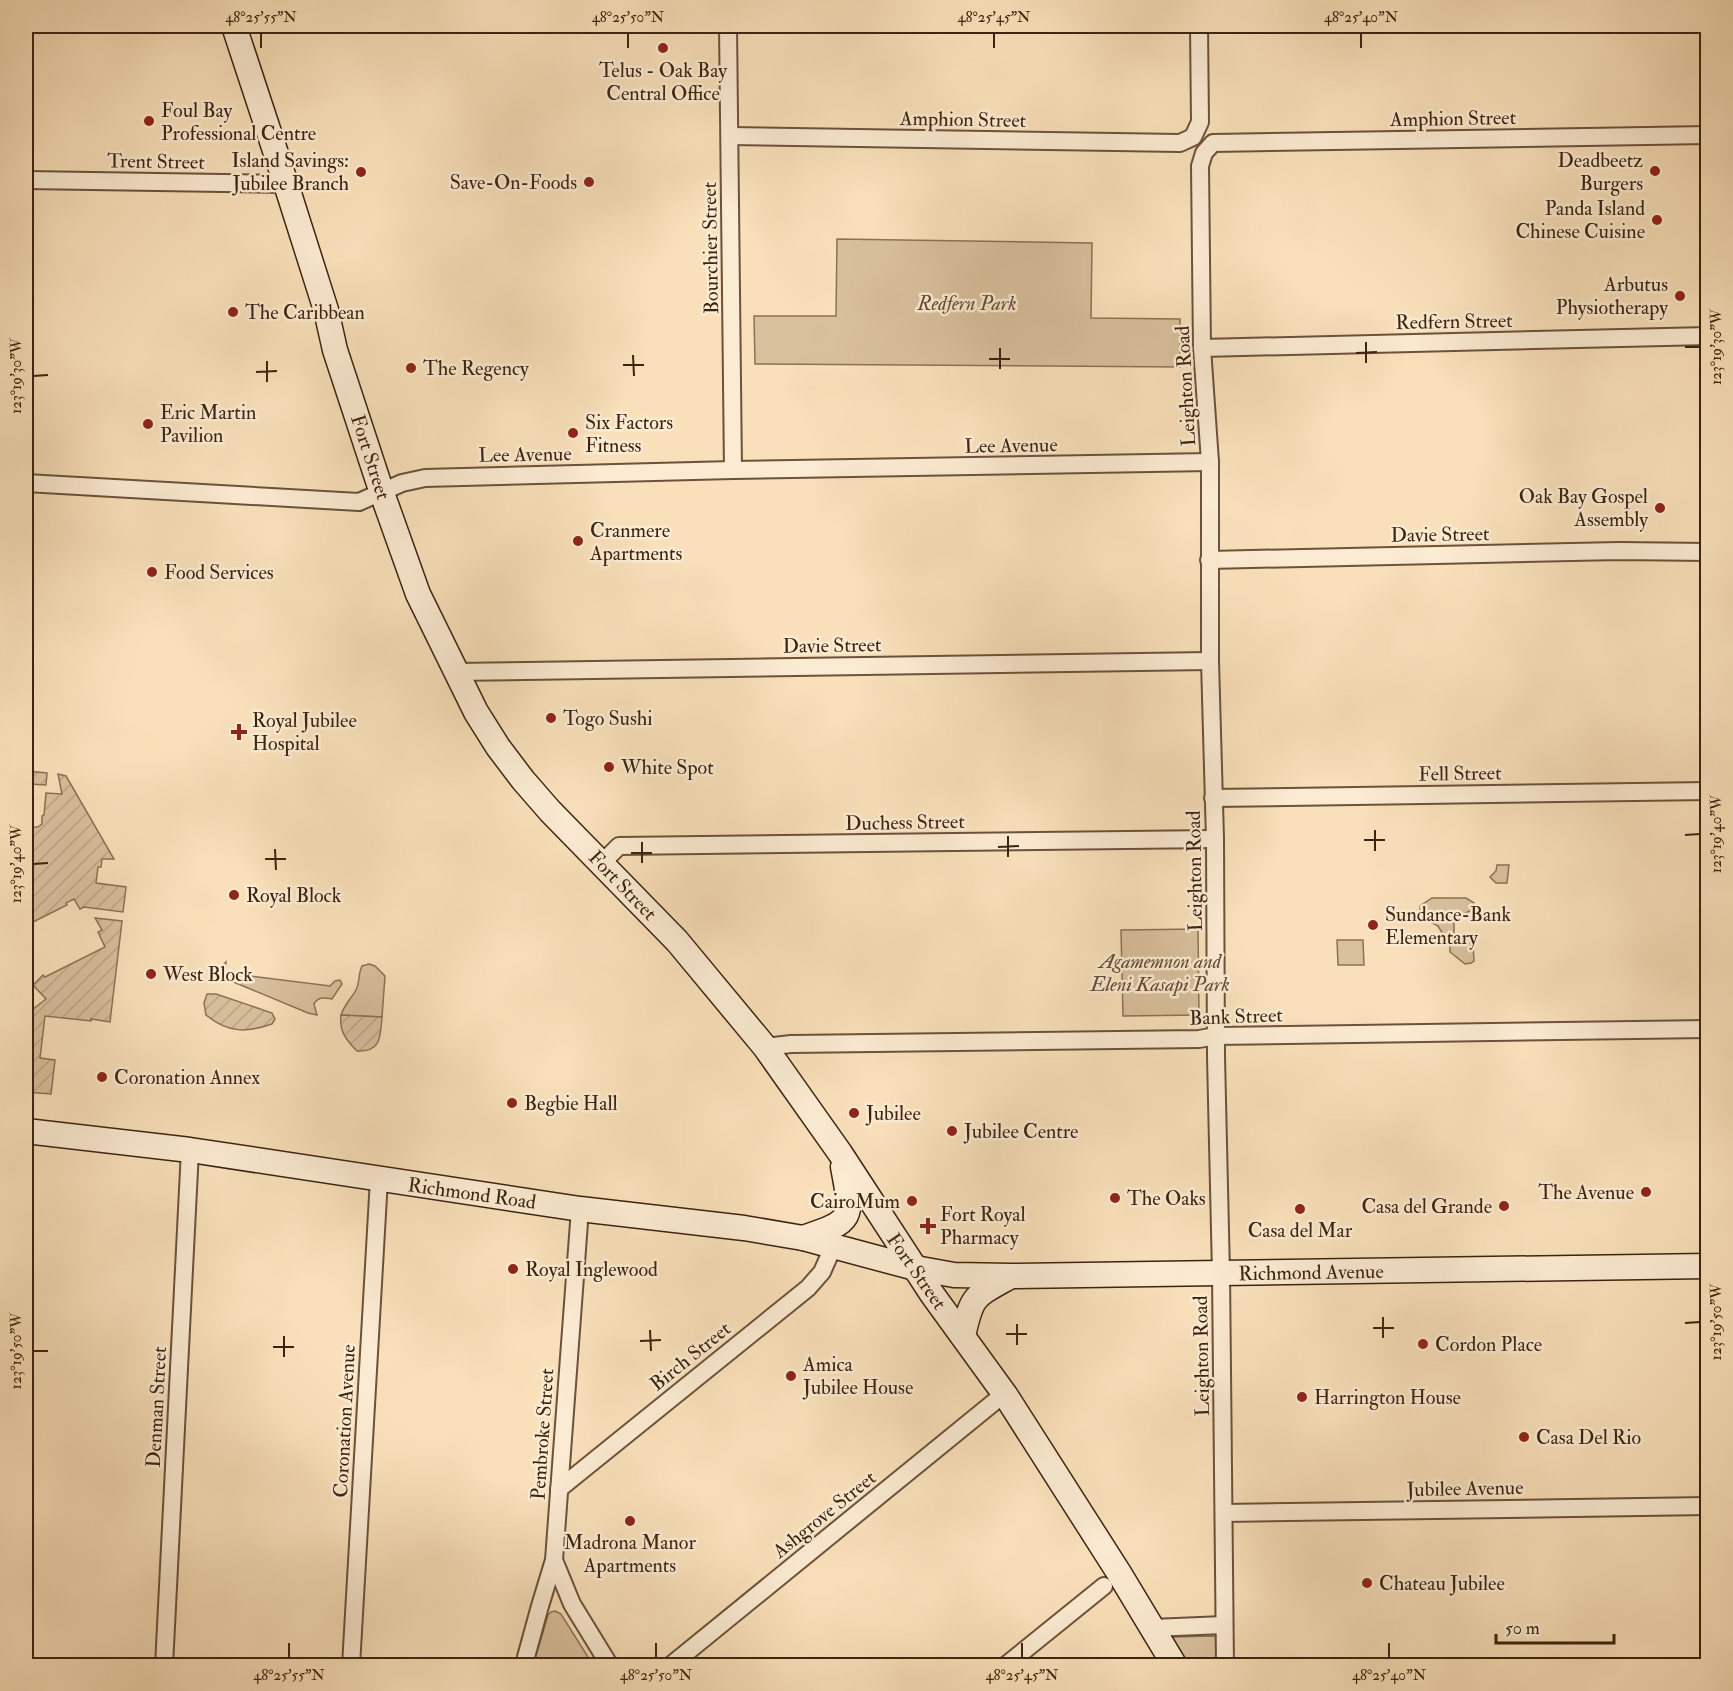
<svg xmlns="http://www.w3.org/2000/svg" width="1733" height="1691" viewBox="0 0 1733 1691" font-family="'IM FELL Double Pica',serif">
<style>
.green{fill:#d9c09d;stroke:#8a7256;stroke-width:1.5}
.garden{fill:url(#garden-furrows);stroke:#8a7256;stroke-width:1.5}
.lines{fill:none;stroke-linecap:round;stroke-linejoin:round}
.street-casing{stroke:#6b523a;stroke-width:20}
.secondary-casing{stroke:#3c2310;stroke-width:27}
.street{stroke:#fbebd2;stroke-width:16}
.secondary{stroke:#fbebd2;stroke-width:24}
.ticks{fill:none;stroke:#3c2310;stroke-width:2}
.poi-dot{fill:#8f2418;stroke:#fbebd2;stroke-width:2}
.labels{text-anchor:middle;stroke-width:5;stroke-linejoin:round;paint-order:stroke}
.poi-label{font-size:20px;fill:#3c2310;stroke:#fbebd2;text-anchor:start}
.street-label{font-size:20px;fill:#3c2310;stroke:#fbebd2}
.park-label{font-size:20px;font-style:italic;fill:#634a33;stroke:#fbebd2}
.neatline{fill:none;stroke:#3c2310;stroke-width:2}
.ticks-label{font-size:15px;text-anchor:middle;fill:#3c2310}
</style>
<defs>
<pattern id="garden-furrows" width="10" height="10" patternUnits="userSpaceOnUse" patternTransform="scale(1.5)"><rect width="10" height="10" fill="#d9c09d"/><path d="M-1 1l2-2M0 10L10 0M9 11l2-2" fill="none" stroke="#bba586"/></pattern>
</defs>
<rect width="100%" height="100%" fill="#f9e0ba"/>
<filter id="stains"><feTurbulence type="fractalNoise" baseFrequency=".00333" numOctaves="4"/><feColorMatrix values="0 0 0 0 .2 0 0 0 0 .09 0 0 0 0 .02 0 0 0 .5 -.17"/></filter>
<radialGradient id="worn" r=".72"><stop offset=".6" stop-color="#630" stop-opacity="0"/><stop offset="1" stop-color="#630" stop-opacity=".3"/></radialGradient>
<g class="green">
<polygon points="837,239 1092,243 1091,318 1180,319 1180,367 755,364 754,316 836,316"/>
<polygon points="1497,865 1509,865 1507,883 1496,883 1490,877 1496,871"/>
<polygon points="1432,898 1466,898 1474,903 1475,909 1454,918 1454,939 1446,939 1438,926 1420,916 1420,906"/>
<polygon points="1198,929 1199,1015 1123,1016 1121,930"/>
<polygon points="1337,940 1363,940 1364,965 1338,965"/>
<polygon points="1450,943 1473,943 1474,961 1471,963 1465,964 1450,952"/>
<path d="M 226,962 L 225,973 L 330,986 L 335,981 L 340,980 L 342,984 L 332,999 C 324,998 319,996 314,1004 L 317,1015 L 308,1013 L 224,978 C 217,973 220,967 226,962 Z"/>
<path d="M 369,964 L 375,966 L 385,976 L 382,1017 L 341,1015 C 344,1005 351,999 356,990 C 360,982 358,974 362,966 Z"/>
<polygon points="555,1611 561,1614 593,1665 533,1666 548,1615 551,1612"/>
<polygon points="1213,1636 1218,1637 1221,1665 1189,1665 1173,1639 1174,1637"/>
</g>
<g class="garden">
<polygon points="26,771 47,773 46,785 29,784 27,813 29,813 28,822 32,827 38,827 42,824 42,816 44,815 46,793 62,794 58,774 66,776 114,859 102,859 101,867 98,867 96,883 126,887 123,912 84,907 80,909 74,899 66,903 67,905 33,922 31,920 29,923 26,919"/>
<polygon points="95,918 122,921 110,1022 91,1019 91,1021 45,1016 40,1058 55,1060 51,1094 26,1092 26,1009 32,1010 46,999 33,985 43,975 45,977 105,947 98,932 102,930"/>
<path d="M 207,994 L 216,994 L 272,1013 L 275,1019 L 272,1024 C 246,1033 228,1033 206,1015 L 204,1003 Z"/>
<path d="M 341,1015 L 382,1017 C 380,1036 382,1052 357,1051 C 346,1040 339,1031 341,1015 Z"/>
</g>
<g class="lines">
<g class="street-casing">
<g id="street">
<polyline points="728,26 733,470"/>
<polyline points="730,136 1180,143 1193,137 1200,122 1199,26"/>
<polyline points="26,180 286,184"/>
<polyline points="1202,348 1708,336"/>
<polyline points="26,483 359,502 402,483 425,478 733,470 1210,462"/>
<polyline points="1209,560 1619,551 1708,552"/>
<polyline points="455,672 1210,661"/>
<polyline points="1213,798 1708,791"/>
<polyline points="602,863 619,846 1215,839"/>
<polyline points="765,1047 791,1044 1199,1039 1216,1036 1708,1029"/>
<polyline points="559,1489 808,1288 822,1272 834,1245"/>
<polyline points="1224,1513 1708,1506"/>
<polyline points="554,1560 572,1604 610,1666"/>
<polyline points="1152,1628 1224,1625"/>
<polyline points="526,1657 540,1606 554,1560 580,1209"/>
<polyline points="164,1666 190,1150"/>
<polyline points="351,1666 379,1179"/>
<polyline points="670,1666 1004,1394"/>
<polyline points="1005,1666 1104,1586"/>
<polyline points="1225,1666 1221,1273 1216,1057 1215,839 1210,661 1210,462 1202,348 1200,166 1204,153 1213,143 1708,135"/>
</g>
</g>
<g class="secondary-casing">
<g id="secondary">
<polyline points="234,26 286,184 326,310 335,350 382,493 418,594 476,712 498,747 523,780 550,811 677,941 765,1047 840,1153 932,1294 1006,1396 1119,1573 1175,1666"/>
<polyline points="26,1131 190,1150 580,1209 744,1228 803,1238 915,1268 954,1275 1011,1276 1708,1266"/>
<path d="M 803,1238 C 854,1221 853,1219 843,1167"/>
<path d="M 963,1336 C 972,1295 974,1297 1009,1277"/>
</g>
</g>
<use href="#street" class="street"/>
<use href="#secondary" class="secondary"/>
</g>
<path class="ticks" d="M 261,33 L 261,48M 628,33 L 628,48M 994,33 L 994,48M 1361,33 L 1361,48M 1366,342 L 1366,363M 1685,347 L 1700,347M 1000,348 L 1000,369M 1356,353 L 1377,352M 633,355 L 634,376M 989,359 L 1010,359M 267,361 L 267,382M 623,365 L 644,365M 256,372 L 277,371M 33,376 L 48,375M 1375,830 L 1375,851M 1685,835 L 1700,834M 1008,836 L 1008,857M 1364,840 L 1385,840M 642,842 L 642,863M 998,847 L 1019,846M 275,849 L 276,870M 631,853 L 652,853M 265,859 L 286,859M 33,864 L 48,863M 1383,1317 L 1383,1338M 1685,1323 L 1700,1322M 1017,1324 L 1017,1345M 1373,1328 L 1394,1328M 650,1330 L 651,1351M 1006,1334 L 1027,1334M 284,1336 L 284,1357M 640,1341 L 661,1340M 273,1347 L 294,1347M 33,1351 L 48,1351M 289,1643 L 289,1658M 656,1643 L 656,1658M 1022,1643 L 1022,1658M 1389,1643 L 1389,1658"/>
<g class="poi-dot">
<circle cx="663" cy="48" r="6"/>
<circle cx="149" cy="121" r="6"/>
<circle cx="1655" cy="171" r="6"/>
<circle cx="361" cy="172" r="6"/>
<circle cx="589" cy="182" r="6"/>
<circle cx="1657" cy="220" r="6"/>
<circle cx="1680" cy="296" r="6"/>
<circle cx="233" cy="312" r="6"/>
<circle cx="411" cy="368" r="6"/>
<circle cx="148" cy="424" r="6"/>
<circle cx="573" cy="433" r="6"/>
<circle cx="1660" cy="508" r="6"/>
<circle cx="578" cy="541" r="6"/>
<circle cx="152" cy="572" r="6"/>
<circle cx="551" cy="718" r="6"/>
<path d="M236 723h6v6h6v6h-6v6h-6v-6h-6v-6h6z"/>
<circle cx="609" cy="767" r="6"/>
<circle cx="234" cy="895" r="6"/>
<circle cx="1373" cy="925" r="6"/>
<circle cx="151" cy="974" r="6"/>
<circle cx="102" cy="1077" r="6"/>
<circle cx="512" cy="1103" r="6"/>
<circle cx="854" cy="1113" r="6"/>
<circle cx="952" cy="1131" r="6"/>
<circle cx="1646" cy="1192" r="6"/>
<circle cx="1115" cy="1198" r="6"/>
<circle cx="912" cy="1201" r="6"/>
<circle cx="1504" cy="1206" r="6"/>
<circle cx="1300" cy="1209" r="6"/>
<path d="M925 1217h6v6h6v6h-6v6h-6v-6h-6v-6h6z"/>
<circle cx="513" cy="1269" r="6"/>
<circle cx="1423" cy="1344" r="6"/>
<circle cx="791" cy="1376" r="6"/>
<circle cx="1302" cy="1397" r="6"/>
<circle cx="1524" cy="1437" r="6"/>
<circle cx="630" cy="1521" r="6"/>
<circle cx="1367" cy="1583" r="6"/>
</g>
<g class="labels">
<g class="poi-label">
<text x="663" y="77" text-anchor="middle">Telus - Oak Bay<tspan x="663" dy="23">Central Office</tspan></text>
<text x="161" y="117">Foul Bay<tspan x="161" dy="23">Professional Centre</tspan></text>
<text x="349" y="167" text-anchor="end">Island Savings:<tspan x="349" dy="23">Jubilee Branch</tspan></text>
<text x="1643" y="167" text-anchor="end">Deadbeetz<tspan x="1643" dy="23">Burgers</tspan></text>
<text x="577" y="189" text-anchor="end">Save-On-Foods</text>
<text x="1645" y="215" text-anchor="end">Panda Island<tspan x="1645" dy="23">Chinese Cuisine</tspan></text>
<text x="1668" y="291" text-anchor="end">Arbutus<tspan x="1668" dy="23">Physiotherapy</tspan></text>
<text x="245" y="319">The Caribbean</text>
<text x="423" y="375">The Regency</text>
<text x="160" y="419">Eric Martin<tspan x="160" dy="23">Pavilion</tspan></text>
<text x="585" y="429">Six Factors<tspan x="585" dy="23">Fitness</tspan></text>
<text x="1648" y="503" text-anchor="end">Oak Bay Gospel<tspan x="1648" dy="23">Assembly</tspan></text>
<text x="590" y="537">Cranmere<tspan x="590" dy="23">Apartments</tspan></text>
<text x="164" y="579">Food Services</text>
<text x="563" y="725">Togo Sushi</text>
<text x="252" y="727">Royal Jubilee<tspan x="252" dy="23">Hospital</tspan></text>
<text x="621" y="774">White Spot</text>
<text x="246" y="902">Royal Block</text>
<text x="1385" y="921">Sundance-Bank<tspan x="1385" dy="23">Elementary</tspan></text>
<text x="163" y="981">West Block</text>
<text x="114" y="1084">Coronation Annex</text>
<text x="524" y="1110">Begbie Hall</text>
<text x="866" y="1120">Jubilee</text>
<text x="964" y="1138">Jubilee Centre</text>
<text x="1634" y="1199" text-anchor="end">The Avenue</text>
<text x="1127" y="1205">The Oaks</text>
<text x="900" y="1208" text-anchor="end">CairoMum</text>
<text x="1492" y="1213" text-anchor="end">Casa del Grande</text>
<text x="940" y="1221">Fort Royal<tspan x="940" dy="23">Pharmacy</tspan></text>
<text x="1300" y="1237" text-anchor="middle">Casa del Mar</text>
<text x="525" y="1276">Royal Inglewood</text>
<text x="1435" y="1351">Cordon Place</text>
<text x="803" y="1371">Amica<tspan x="803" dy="23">Jubilee House</tspan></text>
<text x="1314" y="1404">Harrington House</text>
<text x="1536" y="1444">Casa Del Rio</text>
<text x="630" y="1549" text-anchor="middle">Madrona Manor<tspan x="630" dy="23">Apartments</tspan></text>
<text x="1379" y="1590">Chateau Jubilee</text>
</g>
<g class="street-label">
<text transform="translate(1453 118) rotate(-1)" y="7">Amphion Street</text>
<text transform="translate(963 119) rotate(1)" y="7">Amphion Street</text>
<text transform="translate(156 161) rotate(1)" y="7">Trent Street</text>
<text transform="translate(710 248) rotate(-91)" y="7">Bourchier Street</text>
<text transform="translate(1454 321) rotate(-1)" y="7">Redfern Street</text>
<text transform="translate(1185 386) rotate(-93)" y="7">Leighton Road</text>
<text transform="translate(1011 445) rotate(-1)" y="7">Lee Avenue</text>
<text transform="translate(525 454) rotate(-1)" y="7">Lee Avenue</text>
<text transform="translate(371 457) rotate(72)" y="7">Fort Street</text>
<text transform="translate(1440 534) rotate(-1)" y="7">Davie Street</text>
<text transform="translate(832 645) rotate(-1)" y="7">Davie Street</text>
<text transform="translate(1460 773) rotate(-1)" y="7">Fell Street</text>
<text transform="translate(905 822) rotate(-1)" y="7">Duchess Street</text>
<text transform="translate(1194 871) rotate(-91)" y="7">Leighton Road</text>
<text transform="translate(623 885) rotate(46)" y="7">Fort Street</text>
<text transform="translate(1236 1016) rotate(-2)" y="7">Bank Street</text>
<text transform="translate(472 1193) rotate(8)" y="7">Richmond Road</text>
<text transform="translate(917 1271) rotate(55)" y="7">Fort Street</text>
<text transform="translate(1311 1272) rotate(-1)" y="7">Richmond Avenue</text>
<text transform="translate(690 1356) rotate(-39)" y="7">Birch Street</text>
<text transform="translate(1201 1356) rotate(-91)" y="7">Leighton Road</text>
<text transform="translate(156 1407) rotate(-87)" y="7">Denman Street</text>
<text transform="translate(344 1421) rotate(-87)" y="7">Coronation Avenue</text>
<text transform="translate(542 1434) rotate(-86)" y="7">Pembroke Street</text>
<text transform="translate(1465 1488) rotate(-1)" y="7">Jubilee Avenue</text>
<text transform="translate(824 1514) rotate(-39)" y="7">Ashgrove Street</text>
</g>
<g class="park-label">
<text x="967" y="310">Redfern Park</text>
<text x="1160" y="968">Agamemnon and<tspan x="1160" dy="23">Eleni Kasapi Park</tspan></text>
</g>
</g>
<rect width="1733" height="1691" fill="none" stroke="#f9e0ba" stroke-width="66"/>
<path d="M1496 1634v9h118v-9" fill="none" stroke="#3c2310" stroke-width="3"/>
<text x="1505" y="1634" font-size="18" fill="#3c2310" stroke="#fbebd2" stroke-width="4.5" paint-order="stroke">50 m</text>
<rect x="33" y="33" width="1667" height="1625" class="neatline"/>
<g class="ticks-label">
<text x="261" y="22">48°25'55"N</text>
<text x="628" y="22">48°25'50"N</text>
<text x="994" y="22">48°25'45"N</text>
<text x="1361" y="22">48°25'40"N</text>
<text transform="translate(1716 347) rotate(-90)" y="5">123°19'30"W</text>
<text transform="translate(16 376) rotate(-90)" y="5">123°19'30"W</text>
<text transform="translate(1716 834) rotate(-90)" y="5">123°19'40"W</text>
<text transform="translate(16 864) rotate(-90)" y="5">123°19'40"W</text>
<text transform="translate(1716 1322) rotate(-90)" y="5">123°19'50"W</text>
<text transform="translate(16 1351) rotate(-90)" y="5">123°19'50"W</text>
<text x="289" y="1680">48°25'55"N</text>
<text x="656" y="1680">48°25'50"N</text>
<text x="1022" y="1680">48°25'45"N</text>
<text x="1389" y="1680">48°25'40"N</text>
</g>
<rect width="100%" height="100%" filter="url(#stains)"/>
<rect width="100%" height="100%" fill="url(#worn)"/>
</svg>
